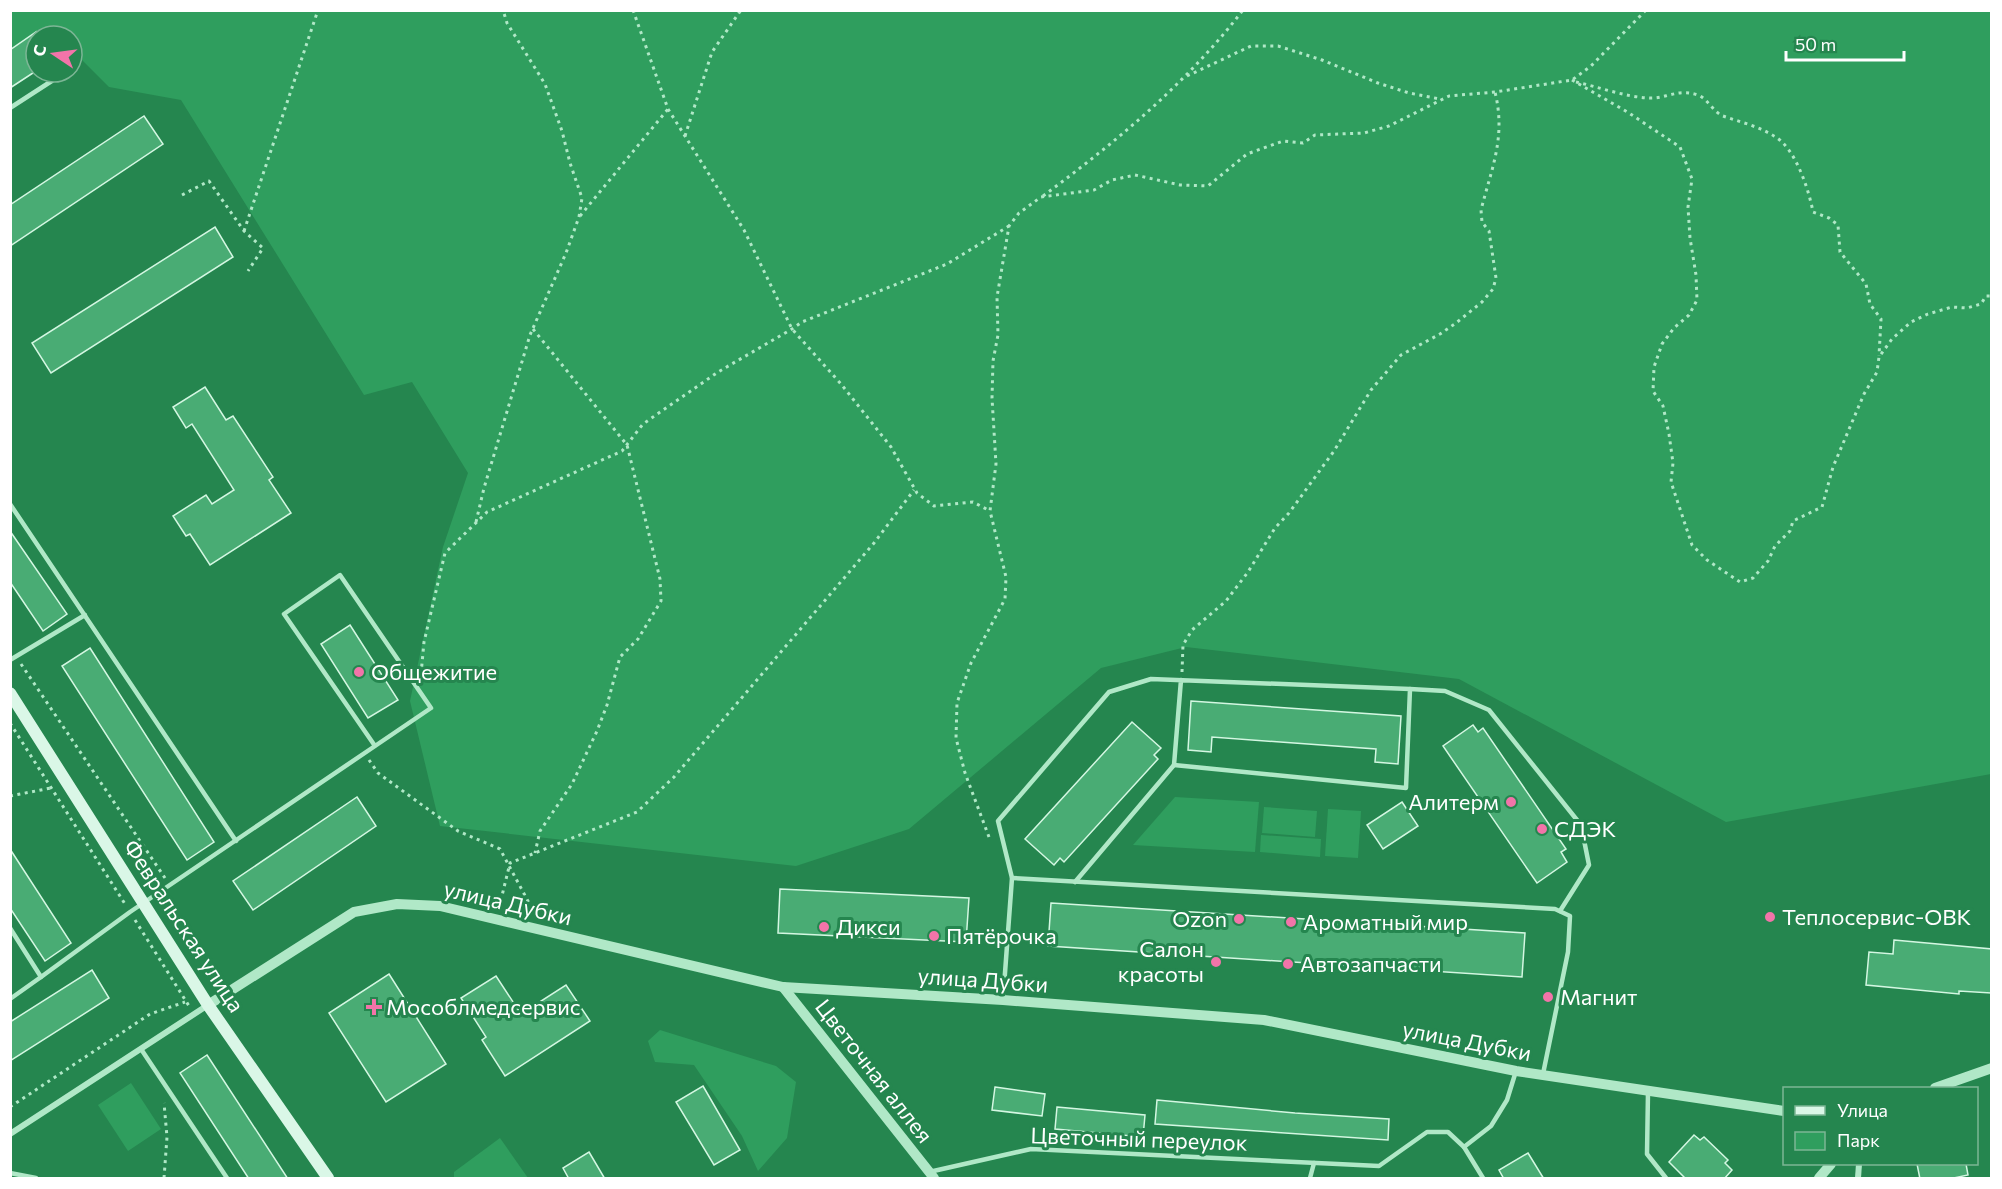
<svg xmlns="http://www.w3.org/2000/svg" width="2002" height="1189" viewBox="0 0 2002 1189" font-family="Commissioner,sans-serif">
<style>
.green{fill:#2f9e5e}
.building{fill:#49ac74;stroke:#d4f7e2;stroke-width:1.5}
.lines{fill:none;stroke-linecap:round;stroke-linejoin:round}
.path{stroke:#b0e8c7;stroke-width:3;stroke-dasharray:3 4.5;stroke-linecap:butt}
.service{stroke:#b0e8c7;stroke-width:4.5}
.minor{stroke:#b0e8c7;stroke-width:6}
.tertiary{stroke:#b0e8c7;stroke-width:10}
.secondary{stroke:#daf7e7;stroke-width:12}
.poi-dot{fill:#f274a9;stroke:#25864f;stroke-width:2}
.labels{text-anchor:middle;stroke-width:6;stroke-linejoin:round;paint-order:stroke}
.poi-label{font-size:22px;fill:#fff;stroke:#25864f;text-anchor:start}
.street-label{font-size:22px;fill:#fff;stroke:#25864f}
</style>
<rect width="100%" height="100%" fill="#25864f"/>
<g class="green">
<polygon points="11,10 1991,11 1991,774 1726,822 1459,679 1186,647 1101,668 909,829 796,866 440,826 410,701 443,547 468,473 412,382 364,395 181,100 109,87 72,50 72,36 58,36 49,28 11,52"/>
<polygon points="1175,797 1259,802 1255,852 1133,845"/>
<polygon points="1264,807 1317,811 1315,837 1262,833"/>
<polygon points="1328,809 1361,811 1358,858 1325,856"/>
<polygon points="1261,835 1321,839 1320,857 1260,852"/>
<polygon points="660,1030 776,1066 796,1082 787,1138 758,1171 742,1136 694,1065 655,1062 648,1041"/>
<polygon points="131,1083 161,1129 128,1151 98,1105"/>
<polygon points="500,1138 528,1178 454,1178 454,1172"/>
</g>
<g class="building">
<polygon points="36,32 36,71 10,88 10,50"/>
<polygon points="144,116 163,144 10,246 10,205"/>
<polygon points="215,227 233,257 51,373 32,343"/>
<polygon points="205,387 226,420 233,416 273,477 269,480 291,513 210,565 190,534 186,536 173,516 206,495 212,504 234,490 192,424 186,428 173,407"/>
<polygon points="10,531 67,614 43,631 10,582"/>
<polygon points="350,625 398,700 368,718 321,644"/>
<polygon points="90,648 214,842 187,860 62,666"/>
<polygon points="1191,701 1401,716 1398,764 1375,762 1376,749 1212,737 1211,752 1188,750"/>
<polygon points="1132,722 1161,748 1154,755 1158,759 1064,862 1060,858 1054,865 1025,839"/>
<polygon points="1473,725 1478,732 1483,728 1566,849 1561,852 1567,862 1537,883 1443,746"/>
<polygon points="357,797 376,826 253,910 233,881"/>
<polygon points="1402,802 1418,826 1383,849 1367,825"/>
<polygon points="10,849 71,943 45,961 10,908"/>
<polygon points="780,889 969,898 966,942 778,933"/>
<polygon points="1051,903 1525,933 1522,977 1048,946"/>
<polygon points="1894,940 1992,949 1991,993 1959,991 1959,994 1866,985 1869,952 1893,954"/>
<polygon points="92,970 109,998 10,1061 10,1022"/>
<polygon points="389,974 446,1064 386,1102 329,1013"/>
<polygon points="496,976 521,1014 566,985 590,1021 505,1076 482,1040 486,1037 461,998"/>
<polygon points="207,1055 288,1179 249,1179 180,1073"/>
<polygon points="703,1086 740,1150 714,1165 676,1102"/>
<polygon points="995,1087 1045,1094 1042,1116 992,1110"/>
<polygon points="1157,1100 1295,1113 1389,1119 1388,1140 1155,1124"/>
<polygon points="1057,1107 1145,1115 1143,1137 1055,1129"/>
<polygon points="1694,1135 1700,1140 1704,1137 1728,1160 1725,1163 1732,1170 1724,1179 1686,1179 1669,1162"/>
<polygon points="589,1152 605,1179 569,1179 563,1168"/>
<polygon points="1528,1153 1544,1179 1504,1179 1499,1170"/>
<polygon points="1917,1164 1966,1164 1968,1175 1949,1179 1920,1179"/>
</g>
<g class="lines">
<g class="path">
<polyline points="633,10 668,109 744,230 792,329 841,384 891,447 917,493 934,506 973,502 990,511"/>
<polyline points="1187,76 1251,46 1278,46 1322,60 1378,83 1409,93 1440,99"/>
<polyline points="1572,80 1629,113 1680,147 1692,179 1688,207 1690,238 1696,275 1697,300 1689,315 1674,328 1662,344 1654,367 1653,391 1663,406 1669,434 1673,463 1671,482 1692,545 1707,560 1740,582 1753,578 1768,561 1775,546 1790,531 1793,521 1822,507 1833,467 1864,394 1877,372 1879,357 1892,339 1911,322 1928,314 1952,307 1967,308 1981,304 1986,296 1992,296"/>
<path d="M 1576,82 C 1599,87 1625,97 1649,98 C 1666,99 1678,88 1698,95 C 1708,99 1713,112 1723,116 C 1740,122 1758,126 1774,136 C 1795,147 1809,190 1813,212 L 1829,218 L 1838,225 L 1840,252 L 1866,284 L 1870,304 L 1881,319 L 1879,356"/>
<polyline points="685,136 712,52 741,10"/>
<polyline points="182,195 209,181 244,231 263,248 248,271"/>
<path d="M 1043,196 C 1116,142 1187,83 1243,10"/>
<polyline points="580,216 668,109"/>
<polyline points="244,231 318,10"/>
<polyline points="533,329 627,445 660,579 661,601 638,639 620,657 607,705 597,731 572,784 540,831 535,853"/>
<polyline points="476,522 484,488 530,335 566,253 579,217 582,198 570,163 562,131 545,84 507,23 503,10"/>
<polyline points="21,664 165,878"/>
<path d="M 1182,672 L 1183,645 L 1192,630 L 1226,601 L 1248,572 L 1275,528 L 1289,513 L 1334,451 L 1371,390 L 1401,355 L 1440,334 L 1456,323 L 1482,302 L 1493,289 L 1496,278 L 1489,231 L 1482,222 L 1481,210 C 1492,167 1506,137 1495,92"/>
<polyline points="421,674 424,642 445,553 487,512 622,451 643,424 718,372 792,329 802,322 947,264 1009,226"/>
<polyline points="10,723 125,904"/>
<polyline points="369,760 378,773 458,831 500,849 536,916"/>
<polyline points="10,796 51,788"/>
<polyline points="989,837 965,773 956,738 957,703 971,663 1005,599 1006,577 990,511 996,464 992,398 993,361 998,335 997,297 1009,226 1019,213 1041,197 1094,190 1112,180 1135,175 1180,185 1208,186 1247,154 1283,141 1303,143 1315,135 1364,133 1389,126 1449,96 1495,92 1572,80 1591,66 1646,10"/>
<polyline points="499,908 510,863 637,812 674,777 874,543 914,490"/>
<polyline points="135,920 189,1006"/>
<polyline points="10,1107 150,1014 185,1002"/>
<polyline points="164,1178 167,1137 164,1103"/>
</g>
<g class="service">
<polyline points="10,108 61,75"/>
<polyline points="10,504 236,841"/>
<polyline points="10,660 85,615"/>
<polyline points="1410,689 1445,691 1489,710 1581,825 1589,865 1560,911"/>
<polyline points="1012,878 1555,909 1570,916 1568,952 1543,1074"/>
<polyline points="1075,882 1174,765"/>
<polyline points="10,928 41,977 130,912 375,746 284,614 340,575 431,708 375,746"/>
<polyline points="10,999 41,977"/>
<polyline points="1003,1000 1012,878 998,821 1109,692 1151,679 1410,689 1406,788 1174,765 1181,680"/>
<polyline points="141,1049 227,1178"/>
<polyline points="1648,1092 1647,1154 1666,1178"/>
<polyline points="1464,1147 1491,1126 1507,1100 1516,1071"/>
<polyline points="929,1172 1031,1149 1379,1166 1427,1132 1448,1132 1464,1147 1483,1178"/>
<polyline points="10,1173 36,1178"/>
<polyline points="1310,1178 1314,1163"/>
</g>
<g class="minor">
<polyline points="10,1134 208,1005"/>
<polyline points="1858,1178 1859,1164"/>
</g>
<g class="tertiary">
<polyline points="783,987 934,1178"/>
<polyline points="208,1005 354,912 397,904 440,906 783,987 1003,1000 1264,1020 1516,1071 1784,1111"/>
<polyline points="1935,1088 1992,1068"/>
<polyline points="1819,1178 1831,1164"/>
</g>
<polyline class="secondary" points="10,693 208,1005 328,1178"/>
</g>
<g class="poi-dot">
<circle cx="359" cy="672" r="6"/>
<circle cx="1511" cy="802" r="6"/>
<circle cx="1542" cy="829" r="6"/>
<circle cx="1770" cy="917" r="6"/>
<circle cx="1239" cy="919" r="6"/>
<circle cx="1291" cy="922" r="6"/>
<circle cx="824" cy="927" r="6"/>
<circle cx="934" cy="936" r="6"/>
<circle cx="1216" cy="962" r="6"/>
<circle cx="1288" cy="964" r="6"/>
<circle cx="1548" cy="997" r="6"/>
<path d="M371 998h6v6h6v6h-6v6h-6v-6h-6v-6h6z"/>
</g>
<g class="labels">
<g class="poi-label">
<text x="371" y="680">Общежитие</text>
<text x="1499" y="810" text-anchor="end">Алитерм</text>
<text x="1554" y="837">СДЭК</text>
<text x="1782" y="925">Теплосервис-ОВК</text>
<text x="1227" y="927" text-anchor="end">Ozon</text>
<text x="1303" y="930">Ароматный мир</text>
<text x="836" y="935">Дикси</text>
<text x="946" y="944">Пятёрочка</text>
<text x="1204" y="957" text-anchor="end">Салон<tspan x="1204" dy="25">красоты</tspan></text>
<text x="1300" y="972">Автозапчасти</text>
<text x="1560" y="1005">Магнит</text>
<text x="386" y="1015">Мособлмедсервис</text>
</g>
<g class="street-label">
<text transform="translate(508 903) rotate(13)" y="8">улица Дубки</text>
<text transform="translate(184 926) rotate(57)" y="8">Февральская улица</text>
<text transform="translate(983 980) rotate(4)" y="8">улица Дубки</text>
<text transform="translate(1467 1041) rotate(11)" y="8">улица Дубки</text>
<text transform="translate(874 1071) rotate(52)" y="8">Цветочная аллея</text>
<text transform="translate(1139 1139) rotate(2)" y="8">Цветочный переулок</text>
</g>
</g>
<rect width="2002" height="1189" fill="none" stroke="#ffffff" stroke-width="24"/>
<rect x="1783" y="1087" width="195" height="78" fill="#25864f" stroke="#7cb695" stroke-width="1.5"/>
<rect x="1795" y="1106" width="30" height="9" fill="#daf7e7" stroke="#7cb695" stroke-width="1.5"/>
<text x="1837" y="1117" font-size="18" fill="#ffffff">Улица</text>
<rect x="1795" y="1132" width="30" height="18" fill="#2f9e5e" stroke="#7cb695" stroke-width="1.5"/>
<text x="1837" y="1147" font-size="18" fill="#ffffff">Парк</text>
<g transform="translate(54 54) rotate(283)"><circle r="28" fill="#25864f" stroke="#7cb695" stroke-width="1.5"/>
<path d="M0-4.5L10 22L0 15L-10 22Z" fill="#f274a9"/>
<text y="-9" font-size="16" font-weight="bold" text-anchor="middle" fill="#ffffff">С</text>
</g>
<path d="M1786 51v9h118v-9" fill="none" stroke="#ffffff" stroke-width="3"/>
<text x="1795" y="51" font-size="18" fill="#ffffff" stroke="#25864f" stroke-width="4.5" paint-order="stroke">50 m</text>
</svg>
